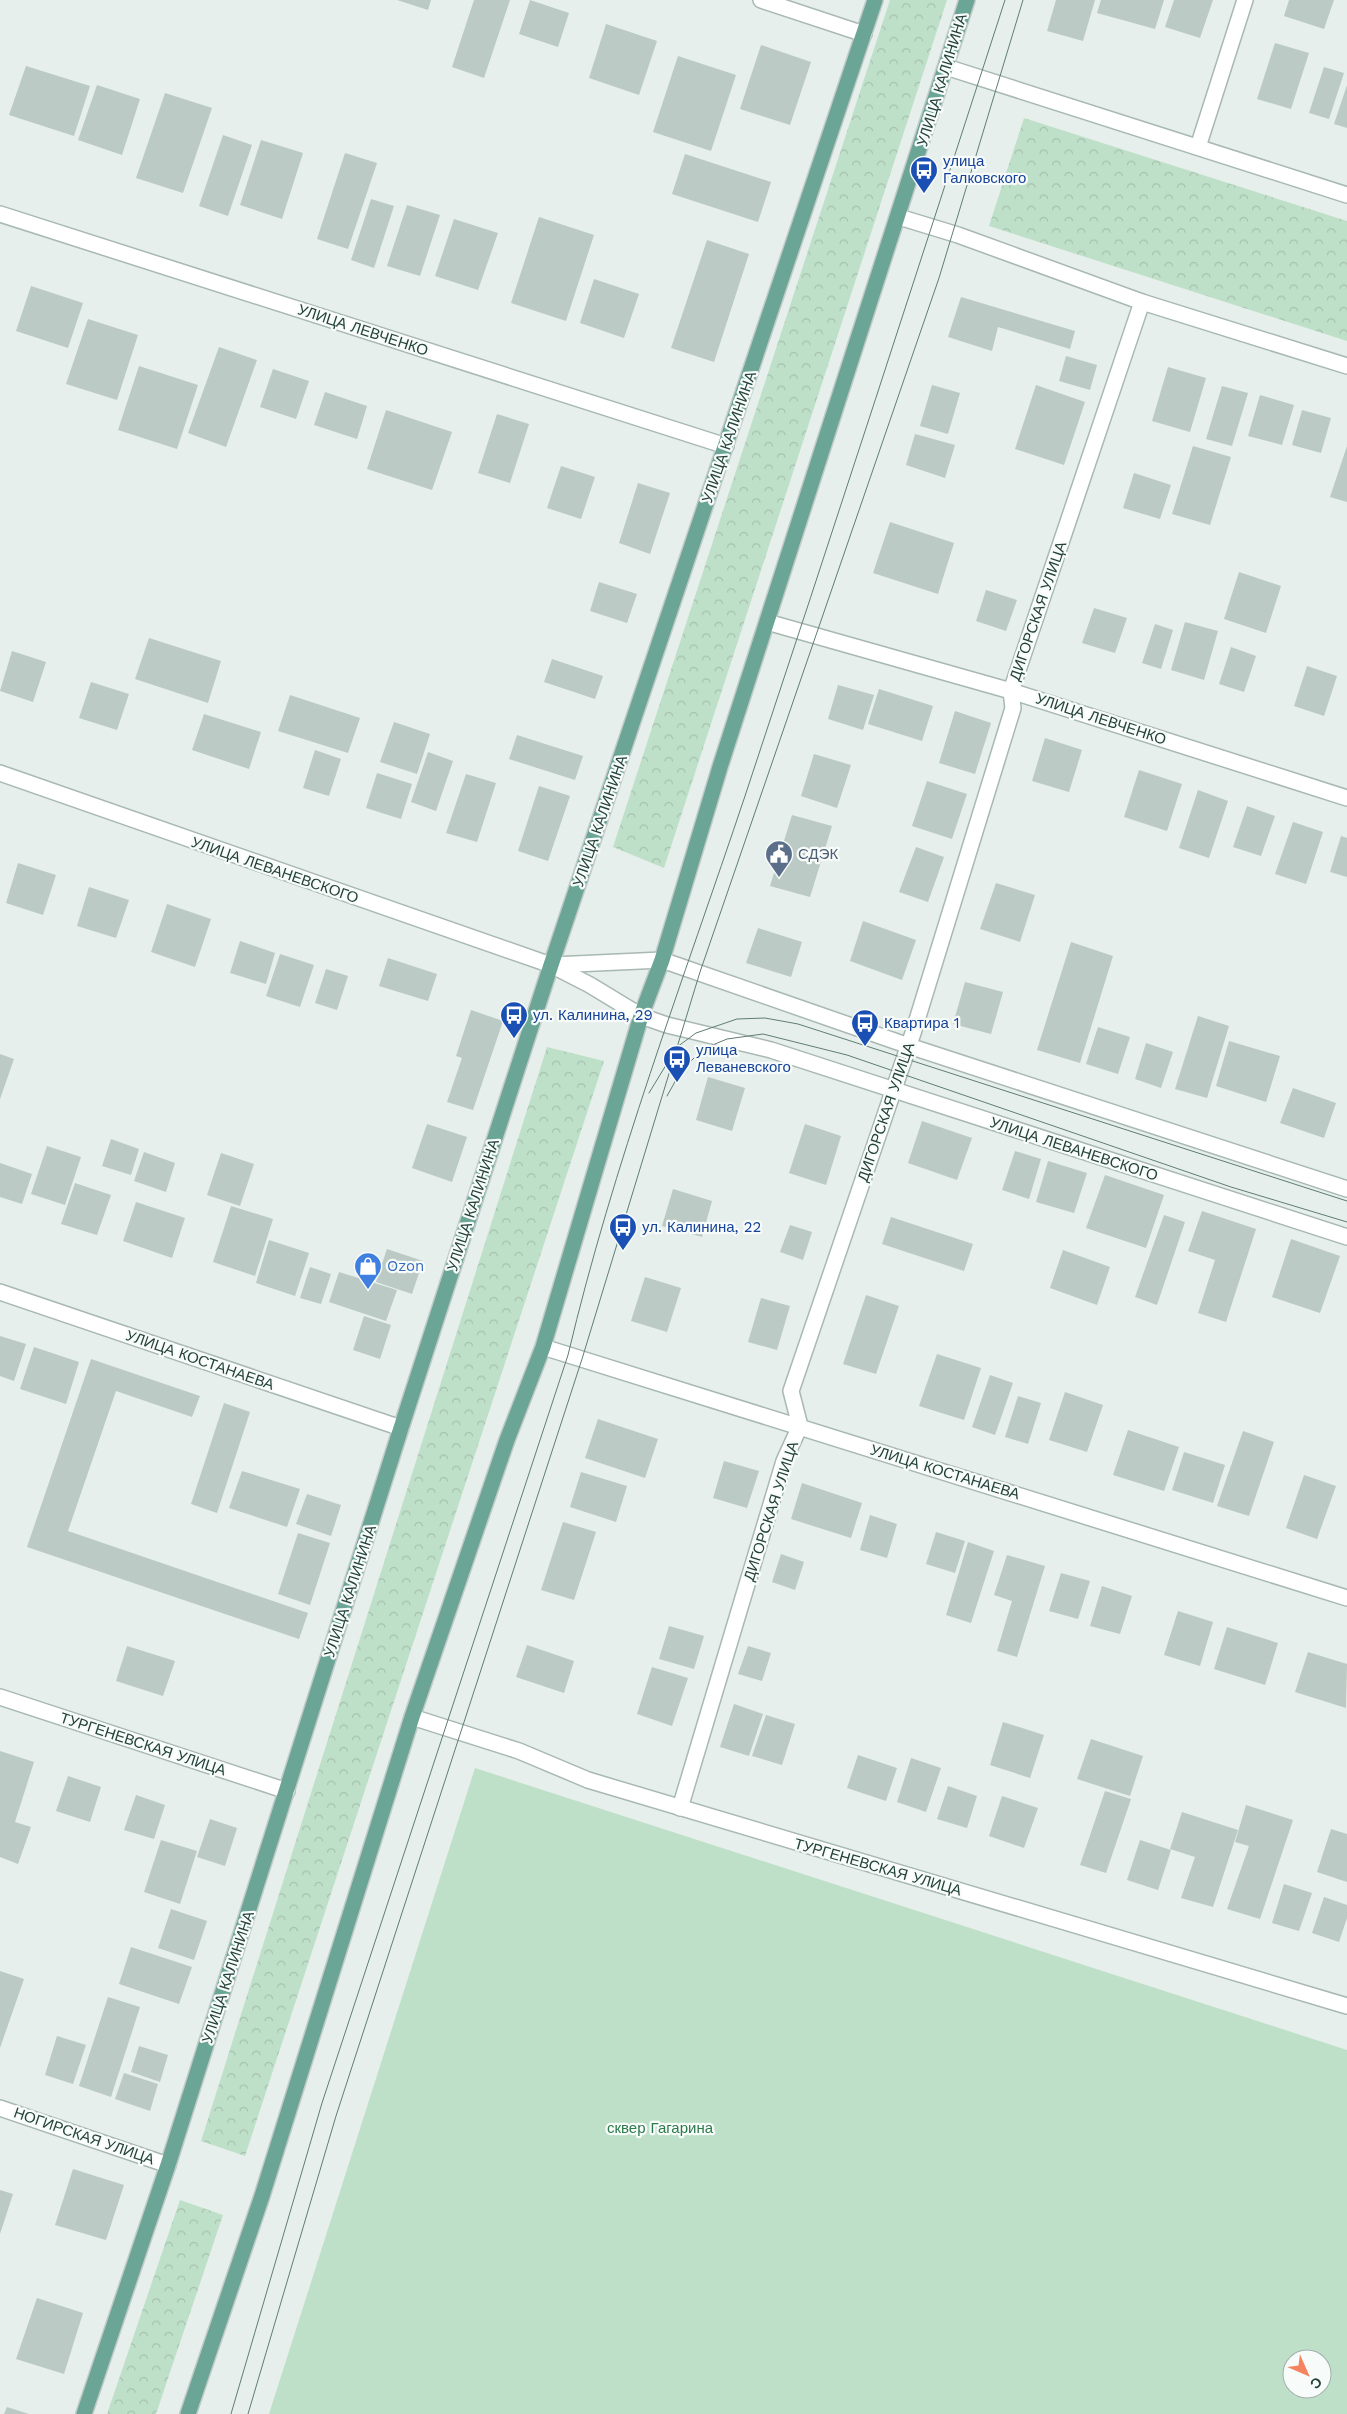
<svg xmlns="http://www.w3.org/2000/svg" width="1347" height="2414" viewBox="0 0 1347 2414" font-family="'Work Sans',sans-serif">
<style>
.forest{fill:url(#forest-crowns)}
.green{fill:#bfe0c8;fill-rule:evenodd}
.building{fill:#bbcac4}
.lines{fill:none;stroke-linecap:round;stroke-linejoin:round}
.minor-casing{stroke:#a8b8b2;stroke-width:18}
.major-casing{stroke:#c2cac8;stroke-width:18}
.minor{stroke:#fff;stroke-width:15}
.major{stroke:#6aa596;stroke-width:15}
.tram{stroke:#5f7d75;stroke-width:1}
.labels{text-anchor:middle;stroke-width:4.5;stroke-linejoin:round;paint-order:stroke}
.street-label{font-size:15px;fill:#24423a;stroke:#f7fbf9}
.transit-label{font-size:15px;fill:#164399;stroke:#f7fbf9;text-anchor:start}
.service-label{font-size:15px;fill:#4e5e75;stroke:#f7fbf9;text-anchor:start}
.shop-label{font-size:15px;fill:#366cbe;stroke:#f7fbf9;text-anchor:start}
.park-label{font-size:15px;fill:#2d7a4b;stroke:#f7fbf9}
</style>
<defs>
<pattern id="forest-crowns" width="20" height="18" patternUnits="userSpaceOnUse" patternTransform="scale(1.25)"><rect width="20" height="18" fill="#bfe0c8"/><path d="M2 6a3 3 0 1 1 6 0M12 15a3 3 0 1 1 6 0" fill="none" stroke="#a4c1ad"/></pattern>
</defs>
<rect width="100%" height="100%" fill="#e6efeb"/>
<g class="forest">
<polygon points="890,0 947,0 664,868 613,847"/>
<polygon points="1024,118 1347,221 1347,341 989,226"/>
<polygon points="547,1047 604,1061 245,2156 201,2141"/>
<polygon points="180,2200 223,2215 156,2414 107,2414"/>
</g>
<path class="green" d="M 475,1768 L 1347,2050 L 1347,2414 L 269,2414 ZM 1292,2359 L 1322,2359 L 1322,2389 L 1292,2389 Z"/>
<g class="building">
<polygon points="397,0 431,0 428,10"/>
<polygon points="474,0 510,0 484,78 452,67"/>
<polygon points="530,0 569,13 558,47 519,34"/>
<polygon points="1056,0 1095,0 1083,41 1047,31"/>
<polygon points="1101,0 1164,0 1155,29 1097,13"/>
<polygon points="1174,0 1213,0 1200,38 1165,27"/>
<polygon points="1289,0 1334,0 1324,29 1284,16"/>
<polygon points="606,24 657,41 639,95 589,78"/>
<polygon points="1275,43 1309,53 1291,109 1257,99"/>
<polygon points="761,45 811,62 790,125 740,109"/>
<polygon points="678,56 736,75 711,151 653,132"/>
<polygon points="26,66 90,86 74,136 9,115"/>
<polygon points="1324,67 1344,73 1329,119 1309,113"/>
<polygon points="97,85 140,99 122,155 78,140"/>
<polygon points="1347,85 1347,128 1334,124"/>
<polygon points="165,93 212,108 183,193 136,178"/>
<polygon points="223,135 252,145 228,216 199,206"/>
<polygon points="261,140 303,153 282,219 240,205"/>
<polygon points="345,153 377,163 348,249 317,239"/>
<polygon points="685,154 771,182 758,222 672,194"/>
<polygon points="371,199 394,206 374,268 351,260"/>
<polygon points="407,205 440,215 420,276 387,266"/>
<polygon points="539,217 594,235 566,321 511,303"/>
<polygon points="454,219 498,233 478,290 435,276"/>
<polygon points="707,240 749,254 714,362 671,348"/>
<polygon points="594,279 639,294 624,338 580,323"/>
<polygon points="31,286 83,303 68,348 16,331"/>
<polygon points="961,297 1075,331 1070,349 998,327 992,351 948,337"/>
<polygon points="88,319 138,335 117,400 66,384"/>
<polygon points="219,347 257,360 226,447 188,433"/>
<polygon points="1066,356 1097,365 1090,390 1059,381"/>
<polygon points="139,366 198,385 177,449 118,430"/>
<polygon points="1168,367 1206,378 1190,432 1152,421"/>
<polygon points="273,369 309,381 296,419 260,407"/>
<polygon points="932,385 960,393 948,434 920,426"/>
<polygon points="1036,385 1085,402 1064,465 1015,449"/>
<polygon points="1222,386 1248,393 1232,446 1206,439"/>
<polygon points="325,392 367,406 357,439 314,425"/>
<polygon points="1260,395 1294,405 1282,445 1248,436"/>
<polygon points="386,410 452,432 432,490 367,469"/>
<polygon points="1302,410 1331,418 1321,453 1292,445"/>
<polygon points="497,414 529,424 510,483 478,473"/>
<polygon points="915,434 955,445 945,478 906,465"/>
<polygon points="1193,446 1231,457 1210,525 1172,514"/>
<polygon points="1347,446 1347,502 1330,497"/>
<polygon points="561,466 595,477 581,519 547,508"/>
<polygon points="1134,473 1171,485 1160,519 1123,508"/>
<polygon points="638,483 670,493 650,554 619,543"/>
<polygon points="890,522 954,543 938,594 873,573"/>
<polygon points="1239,572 1281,586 1266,633 1224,619"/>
<polygon points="599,582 637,594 627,623 590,611"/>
<polygon points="986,590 1017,600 1006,631 976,621"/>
<polygon points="1094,608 1127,618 1115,653 1082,643"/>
<polygon points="1185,622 1218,631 1204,680 1171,670"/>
<polygon points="1155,624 1173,630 1161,669 1142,663"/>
<polygon points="149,638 221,661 208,703 135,679"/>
<polygon points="1231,647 1256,656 1244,692 1219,684"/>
<polygon points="12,651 46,662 33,702 0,691"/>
<polygon points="552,659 603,676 595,699 544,682"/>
<polygon points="1307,666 1337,676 1324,716 1294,706"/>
<polygon points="91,682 129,694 117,730 79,718"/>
<polygon points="838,685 874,695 863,730 828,719"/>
<polygon points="879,689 933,706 922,741 868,724"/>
<polygon points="290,695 360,718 348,753 278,731"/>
<polygon points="955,711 991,723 975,774 939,763"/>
<polygon points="204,714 261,732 249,769 192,750"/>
<polygon points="394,722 430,734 417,774 380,762"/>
<polygon points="517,735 583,756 575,780 509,759"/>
<polygon points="1045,738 1082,750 1069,792 1032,781"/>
<polygon points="315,750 341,759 329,796 303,788"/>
<polygon points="428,752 453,761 436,811 411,802"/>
<polygon points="814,754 851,765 837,808 801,796"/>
<polygon points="1139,770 1182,784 1167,831 1124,817"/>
<polygon points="377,773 412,784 401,819 366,808"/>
<polygon points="466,774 496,783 477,842 446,833"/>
<polygon points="927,781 967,794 952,839 912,826"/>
<polygon points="539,786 570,796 548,861 518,851"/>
<polygon points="1198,790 1228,801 1209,858 1179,848"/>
<polygon points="1247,806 1275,816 1261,856 1233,847"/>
<polygon points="792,815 832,826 810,897 770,886"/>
<polygon points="1293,822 1323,832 1306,884 1275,874"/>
<polygon points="1341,836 1347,838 1347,877 1330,872"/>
<polygon points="916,847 944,857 928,902 899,892"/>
<polygon points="18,863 56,875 43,915 6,903"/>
<polygon points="996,883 1035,895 1020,942 980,929"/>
<polygon points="89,887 129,900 116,938 77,926"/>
<polygon points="167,904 211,919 195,967 151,952"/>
<polygon points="863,921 916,940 902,980 850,961"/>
<polygon points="758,928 802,942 791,977 746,963"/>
<polygon points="240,941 275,953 266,984 230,973"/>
<polygon points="1071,942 1113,956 1080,1063 1037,1050"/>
<polygon points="280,954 314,965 300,1007 266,996"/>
<polygon points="388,958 437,974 428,1001 379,986"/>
<polygon points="326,969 348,976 337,1010 315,1003"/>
<polygon points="965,982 1003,992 991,1034 953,1024"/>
<polygon points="471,1010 503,1021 473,1110 447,1102 462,1058 456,1056"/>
<polygon points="1198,1016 1229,1026 1207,1098 1175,1089"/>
<polygon points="1098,1027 1130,1037 1118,1074 1086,1064"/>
<polygon points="1229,1041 1280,1056 1266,1102 1216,1086"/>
<polygon points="1146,1043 1173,1052 1161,1088 1135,1079"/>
<polygon points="0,1054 14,1059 0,1099"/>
<polygon points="708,1077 745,1088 732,1131 696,1120"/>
<polygon points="1293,1088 1336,1103 1324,1138 1280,1123"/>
<polygon points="922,1121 972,1138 957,1180 908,1163"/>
<polygon points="427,1124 467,1137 452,1182 412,1168"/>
<polygon points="805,1124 841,1136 826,1185 789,1173"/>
<polygon points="111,1139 139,1149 131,1175 102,1166"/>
<polygon points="47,1146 81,1157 65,1205 31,1194"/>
<polygon points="1015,1151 1041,1159 1029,1199 1002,1190"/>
<polygon points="144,1152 175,1163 166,1192 134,1181"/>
<polygon points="221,1153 254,1164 240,1206 207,1195"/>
<polygon points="1048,1161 1087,1173 1074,1213 1036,1202"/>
<polygon points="0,1163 32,1174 22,1204 0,1197"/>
<polygon points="1105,1175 1164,1195 1146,1248 1086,1228"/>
<polygon points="75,1183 111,1195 97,1235 61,1224"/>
<polygon points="673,1189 712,1201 702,1237 662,1226"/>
<polygon points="136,1202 185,1218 172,1258 123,1241"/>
<polygon points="231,1206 273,1219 255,1276 213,1262"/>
<polygon points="1202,1211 1256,1229 1226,1322 1198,1313 1215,1260 1188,1251"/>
<polygon points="1164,1215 1185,1222 1157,1305 1135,1297"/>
<polygon points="891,1217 973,1244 964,1271 882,1244"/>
<polygon points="790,1225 812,1232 803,1260 780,1252"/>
<polygon points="1291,1239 1340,1256 1320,1313 1272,1297"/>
<polygon points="269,1240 309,1253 295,1296 256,1283"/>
<polygon points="387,1249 423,1261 412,1294 376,1282"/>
<polygon points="1063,1250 1110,1267 1097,1305 1050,1288"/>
<polygon points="310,1267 331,1274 321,1304 300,1298"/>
<polygon points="339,1272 397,1290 386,1321 329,1302"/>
<polygon points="645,1277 681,1288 667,1332 631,1321"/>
<polygon points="866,1295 899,1306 876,1374 843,1364"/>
<polygon points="761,1298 790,1306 777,1350 748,1342"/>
<polygon points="364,1316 391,1325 380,1359 353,1350"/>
<polygon points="0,1336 26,1344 14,1381 0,1376"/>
<polygon points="34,1347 79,1362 66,1404 20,1389"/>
<polygon points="937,1354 981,1368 964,1420 919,1406"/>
<polygon points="91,1359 200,1396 192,1417 116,1391 68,1531 308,1613 299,1639 27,1547"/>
<polygon points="990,1375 1013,1383 995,1435 972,1427"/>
<polygon points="1065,1392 1103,1405 1087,1452 1049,1440"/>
<polygon points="1018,1396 1041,1403 1028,1444 1005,1437"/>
<polygon points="224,1403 250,1412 217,1513 191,1504"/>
<polygon points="598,1419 658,1439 645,1478 585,1458"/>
<polygon points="1128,1430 1179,1447 1164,1491 1113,1475"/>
<polygon points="1243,1431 1274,1442 1249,1516 1217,1506"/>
<polygon points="1184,1452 1225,1465 1213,1503 1172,1490"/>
<polygon points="724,1461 759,1471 747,1508 713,1498"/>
<polygon points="242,1471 300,1489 287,1527 229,1508"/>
<polygon points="581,1472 627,1486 616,1522 570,1507"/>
<polygon points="1304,1475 1336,1486 1317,1539 1286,1528"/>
<polygon points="802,1483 862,1503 851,1538 791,1519"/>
<polygon points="307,1494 341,1505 331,1536 296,1524"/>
<polygon points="870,1515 897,1524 887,1558 860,1550"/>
<polygon points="563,1522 596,1532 574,1600 541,1590"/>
<polygon points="936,1532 965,1541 955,1573 926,1564"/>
<polygon points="298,1533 330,1543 310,1605 278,1594"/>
<polygon points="968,1542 994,1551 971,1623 946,1615"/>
<polygon points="781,1554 804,1562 795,1590 772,1582"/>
<polygon points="1007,1555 1045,1566 1017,1657 997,1651 1012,1601 994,1595"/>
<polygon points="1061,1573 1090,1581 1078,1619 1049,1611"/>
<polygon points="1102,1586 1132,1596 1120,1634 1090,1626"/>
<polygon points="1178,1611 1213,1622 1200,1666 1164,1655"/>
<polygon points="669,1626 704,1636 694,1669 659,1659"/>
<polygon points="1227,1627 1278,1643 1265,1685 1214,1669"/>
<polygon points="527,1645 574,1661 564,1693 516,1677"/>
<polygon points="127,1646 175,1661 163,1696 116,1681"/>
<polygon points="748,1646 771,1653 762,1681 738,1674"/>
<polygon points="1308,1652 1347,1664 1346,1708 1295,1692"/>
<polygon points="652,1667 688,1678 672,1726 637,1714"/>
<polygon points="734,1704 763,1714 749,1756 720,1747"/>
<polygon points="766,1715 795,1724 782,1765 752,1756"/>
<polygon points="1003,1722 1044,1735 1030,1778 990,1765"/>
<polygon points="1091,1739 1143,1756 1130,1796 1077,1779"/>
<polygon points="0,1751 34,1762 15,1822 31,1827 18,1864 0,1857"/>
<polygon points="858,1755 897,1768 886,1801 847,1788"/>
<polygon points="911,1758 941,1768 926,1812 897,1802"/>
<polygon points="68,1776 101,1787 90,1822 56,1811"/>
<polygon points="948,1786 977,1796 967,1828 937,1819"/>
<polygon points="1105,1791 1131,1799 1106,1873 1080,1865"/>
<polygon points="136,1795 165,1805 154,1839 124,1830"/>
<polygon points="1002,1796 1038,1808 1024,1848 989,1836"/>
<polygon points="1246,1805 1293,1820 1260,1919 1227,1909 1249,1846 1235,1842"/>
<polygon points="1182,1812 1238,1830 1213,1907 1181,1898 1195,1857 1170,1849"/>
<polygon points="210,1819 237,1828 225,1866 197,1857"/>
<polygon points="1331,1829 1347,1834 1347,1882 1317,1872"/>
<polygon points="161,1840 197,1851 180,1904 144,1892"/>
<polygon points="1140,1840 1171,1850 1158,1890 1127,1880"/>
<polygon points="1284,1884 1312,1893 1299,1931 1272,1923"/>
<polygon points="1324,1897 1347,1905 1347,1918 1339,1942 1312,1933"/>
<polygon points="171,1909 207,1921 194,1960 158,1948"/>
<polygon points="131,1947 192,1967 179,2004 119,1984"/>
<polygon points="0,1971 24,1979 0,2048"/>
<polygon points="108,1997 140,2007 111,2097 79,2086"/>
<polygon points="57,2036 86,2045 73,2084 45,2075"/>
<polygon points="139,2046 168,2055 160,2082 131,2072"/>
<polygon points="124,2073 158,2084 150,2111 115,2099"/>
<polygon points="73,2169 124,2185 106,2240 55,2225"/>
<polygon points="0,2190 13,2194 0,2234"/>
<polygon points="37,2298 83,2313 64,2374 16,2359"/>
<polygon points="7,2407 29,2414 4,2414"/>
</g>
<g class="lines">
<g class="minor-casing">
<g id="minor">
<polyline points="761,0 864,34"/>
<polyline points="946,67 1347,195"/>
<polyline points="1198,147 1245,0"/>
<polyline points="0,214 726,446"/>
<polyline points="899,217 958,235 1142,302 1347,366"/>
<polyline points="767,622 1011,691 1347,798"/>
<polyline points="0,773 551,965 590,985 641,1016 667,1025 771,1050 1347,1237"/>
<polyline points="553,965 662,960 909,1046 1347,1189"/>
<polyline points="0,1292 401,1428"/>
<polyline points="543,1347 1347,1598"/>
<polyline points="0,1697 287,1791"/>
<polyline points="412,1717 519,1751 588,1780 1347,2006"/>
<polyline points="680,1808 784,1461 800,1426 791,1391 913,1033 1013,708 1011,691 1142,302"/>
<polyline points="0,2108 168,2165"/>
</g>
</g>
<g class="major-casing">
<g id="major">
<polyline points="84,2414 168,2165 401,1428 551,965 875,0"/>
<polyline points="188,2414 262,2196 412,1717 507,1440 543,1347 641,1016 662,960 720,767 967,0"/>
</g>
</g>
<use href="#minor" class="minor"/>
<use href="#major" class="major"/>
<g class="tram">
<polyline points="649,1093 677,1047 696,1033 737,1019 765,1018 798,1024 1347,1201"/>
<polyline points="667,1096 681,1071 703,1049 727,1039 763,1034 847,1055 1231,1187 1347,1222"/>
<path d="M 231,2414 L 322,2103 L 568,1355 C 613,1165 683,981 745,796 C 833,531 919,266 1005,0"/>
<polyline points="248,2414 336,2116 582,1359 700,972 939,278 1023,0"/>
</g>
</g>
<defs>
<g id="bus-pin" transform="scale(1.4375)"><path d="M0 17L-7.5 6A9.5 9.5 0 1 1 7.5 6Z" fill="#1a4fb4" stroke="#f7fbf9"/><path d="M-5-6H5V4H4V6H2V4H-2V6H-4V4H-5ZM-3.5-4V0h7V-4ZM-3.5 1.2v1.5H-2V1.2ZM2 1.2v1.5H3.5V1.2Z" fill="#fff"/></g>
<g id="civic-pin" transform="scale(1.4375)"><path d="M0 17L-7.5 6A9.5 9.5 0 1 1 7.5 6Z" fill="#5c6f8a" stroke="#f7fbf9"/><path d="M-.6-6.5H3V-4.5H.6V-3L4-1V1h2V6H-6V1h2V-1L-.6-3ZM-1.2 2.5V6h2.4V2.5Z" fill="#fff"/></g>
<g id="shop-pin" transform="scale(1.4375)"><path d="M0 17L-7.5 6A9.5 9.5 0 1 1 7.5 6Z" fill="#3f7fe0" stroke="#f7fbf9"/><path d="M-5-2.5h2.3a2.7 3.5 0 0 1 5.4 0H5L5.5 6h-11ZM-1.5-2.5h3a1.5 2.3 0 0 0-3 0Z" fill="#fff"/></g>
</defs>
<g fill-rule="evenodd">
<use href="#bus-pin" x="924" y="170"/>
<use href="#civic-pin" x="779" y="854"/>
<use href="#bus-pin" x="514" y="1015"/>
<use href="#bus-pin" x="865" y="1023"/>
<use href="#bus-pin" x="677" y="1059"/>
<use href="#bus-pin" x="623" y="1227"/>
<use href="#shop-pin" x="368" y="1266"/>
</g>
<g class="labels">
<g class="street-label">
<text transform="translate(942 80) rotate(-73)" y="5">УЛИЦА КАЛИНИНА</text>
<text transform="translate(363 330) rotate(18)" y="5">УЛИЦА ЛЕВЧЕНКО</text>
<text transform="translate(729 437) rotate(-71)" y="5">УЛИЦА КАЛИНИНА</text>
<text transform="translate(1038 611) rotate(-71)" y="5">ДИГОРСКАЯ УЛИЦА</text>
<text transform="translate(1101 719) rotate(18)" y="5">УЛИЦА ЛЕВЧЕНКО</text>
<text transform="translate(600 821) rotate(-71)" y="5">УЛИЦА КАЛИНИНА</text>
<text transform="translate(275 870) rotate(19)" y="5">УЛИЦА ЛЕВАНЕВСКОГО</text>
<text transform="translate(886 1112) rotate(-71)" y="5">ДИГОРСКАЯ УЛИЦА</text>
<text transform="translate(1074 1149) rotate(18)" y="5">УЛИЦА ЛЕВАНЕВСКОГО</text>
<text transform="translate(473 1205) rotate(-72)" y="5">УЛИЦА КАЛИНИНА</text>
<text transform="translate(200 1360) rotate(19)" y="5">УЛИЦА КОСТАНАЕВА</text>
<text transform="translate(945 1472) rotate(17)" y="5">УЛИЦА КОСТАНАЕВА</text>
<text transform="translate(771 1511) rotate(-72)" y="5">ДИГОРСКАЯ УЛИЦА</text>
<text transform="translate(350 1591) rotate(-72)" y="5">УЛИЦА КАЛИНИНА</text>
<text transform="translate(143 1744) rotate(18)" y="5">ТУРГЕНЕВСКАЯ УЛИЦА</text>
<text transform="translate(878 1867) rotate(16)" y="5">ТУРГЕНЕВСКАЯ УЛИЦА</text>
<text transform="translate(228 1977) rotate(-72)" y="5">УЛИЦА КАЛИНИНА</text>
<text transform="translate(84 2136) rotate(19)" y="5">НОГИРСКАЯ УЛИЦА</text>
</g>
<g class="transit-label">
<text x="943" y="166">улица<tspan x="943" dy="17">Галковского</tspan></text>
<text x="533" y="1020">ул. Калинина, 29</text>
<text x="884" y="1028">Квартира 1</text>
<text x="696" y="1055">улица<tspan x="696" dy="17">Леваневского</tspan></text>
<text x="642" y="1232">ул. Калинина, 22</text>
</g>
<g class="service-label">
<text x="798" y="859">СДЭК</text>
</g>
<g class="shop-label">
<text x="387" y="1271">Ozon</text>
</g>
<g class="park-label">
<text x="660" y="2133">сквер Гагарина</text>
</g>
</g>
<g transform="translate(1307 2374) rotate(135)"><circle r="24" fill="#f7fbf9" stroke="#a3b1ad"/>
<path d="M0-4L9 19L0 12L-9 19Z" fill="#f4845f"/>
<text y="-8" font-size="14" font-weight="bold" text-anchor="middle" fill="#24423a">С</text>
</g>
</svg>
